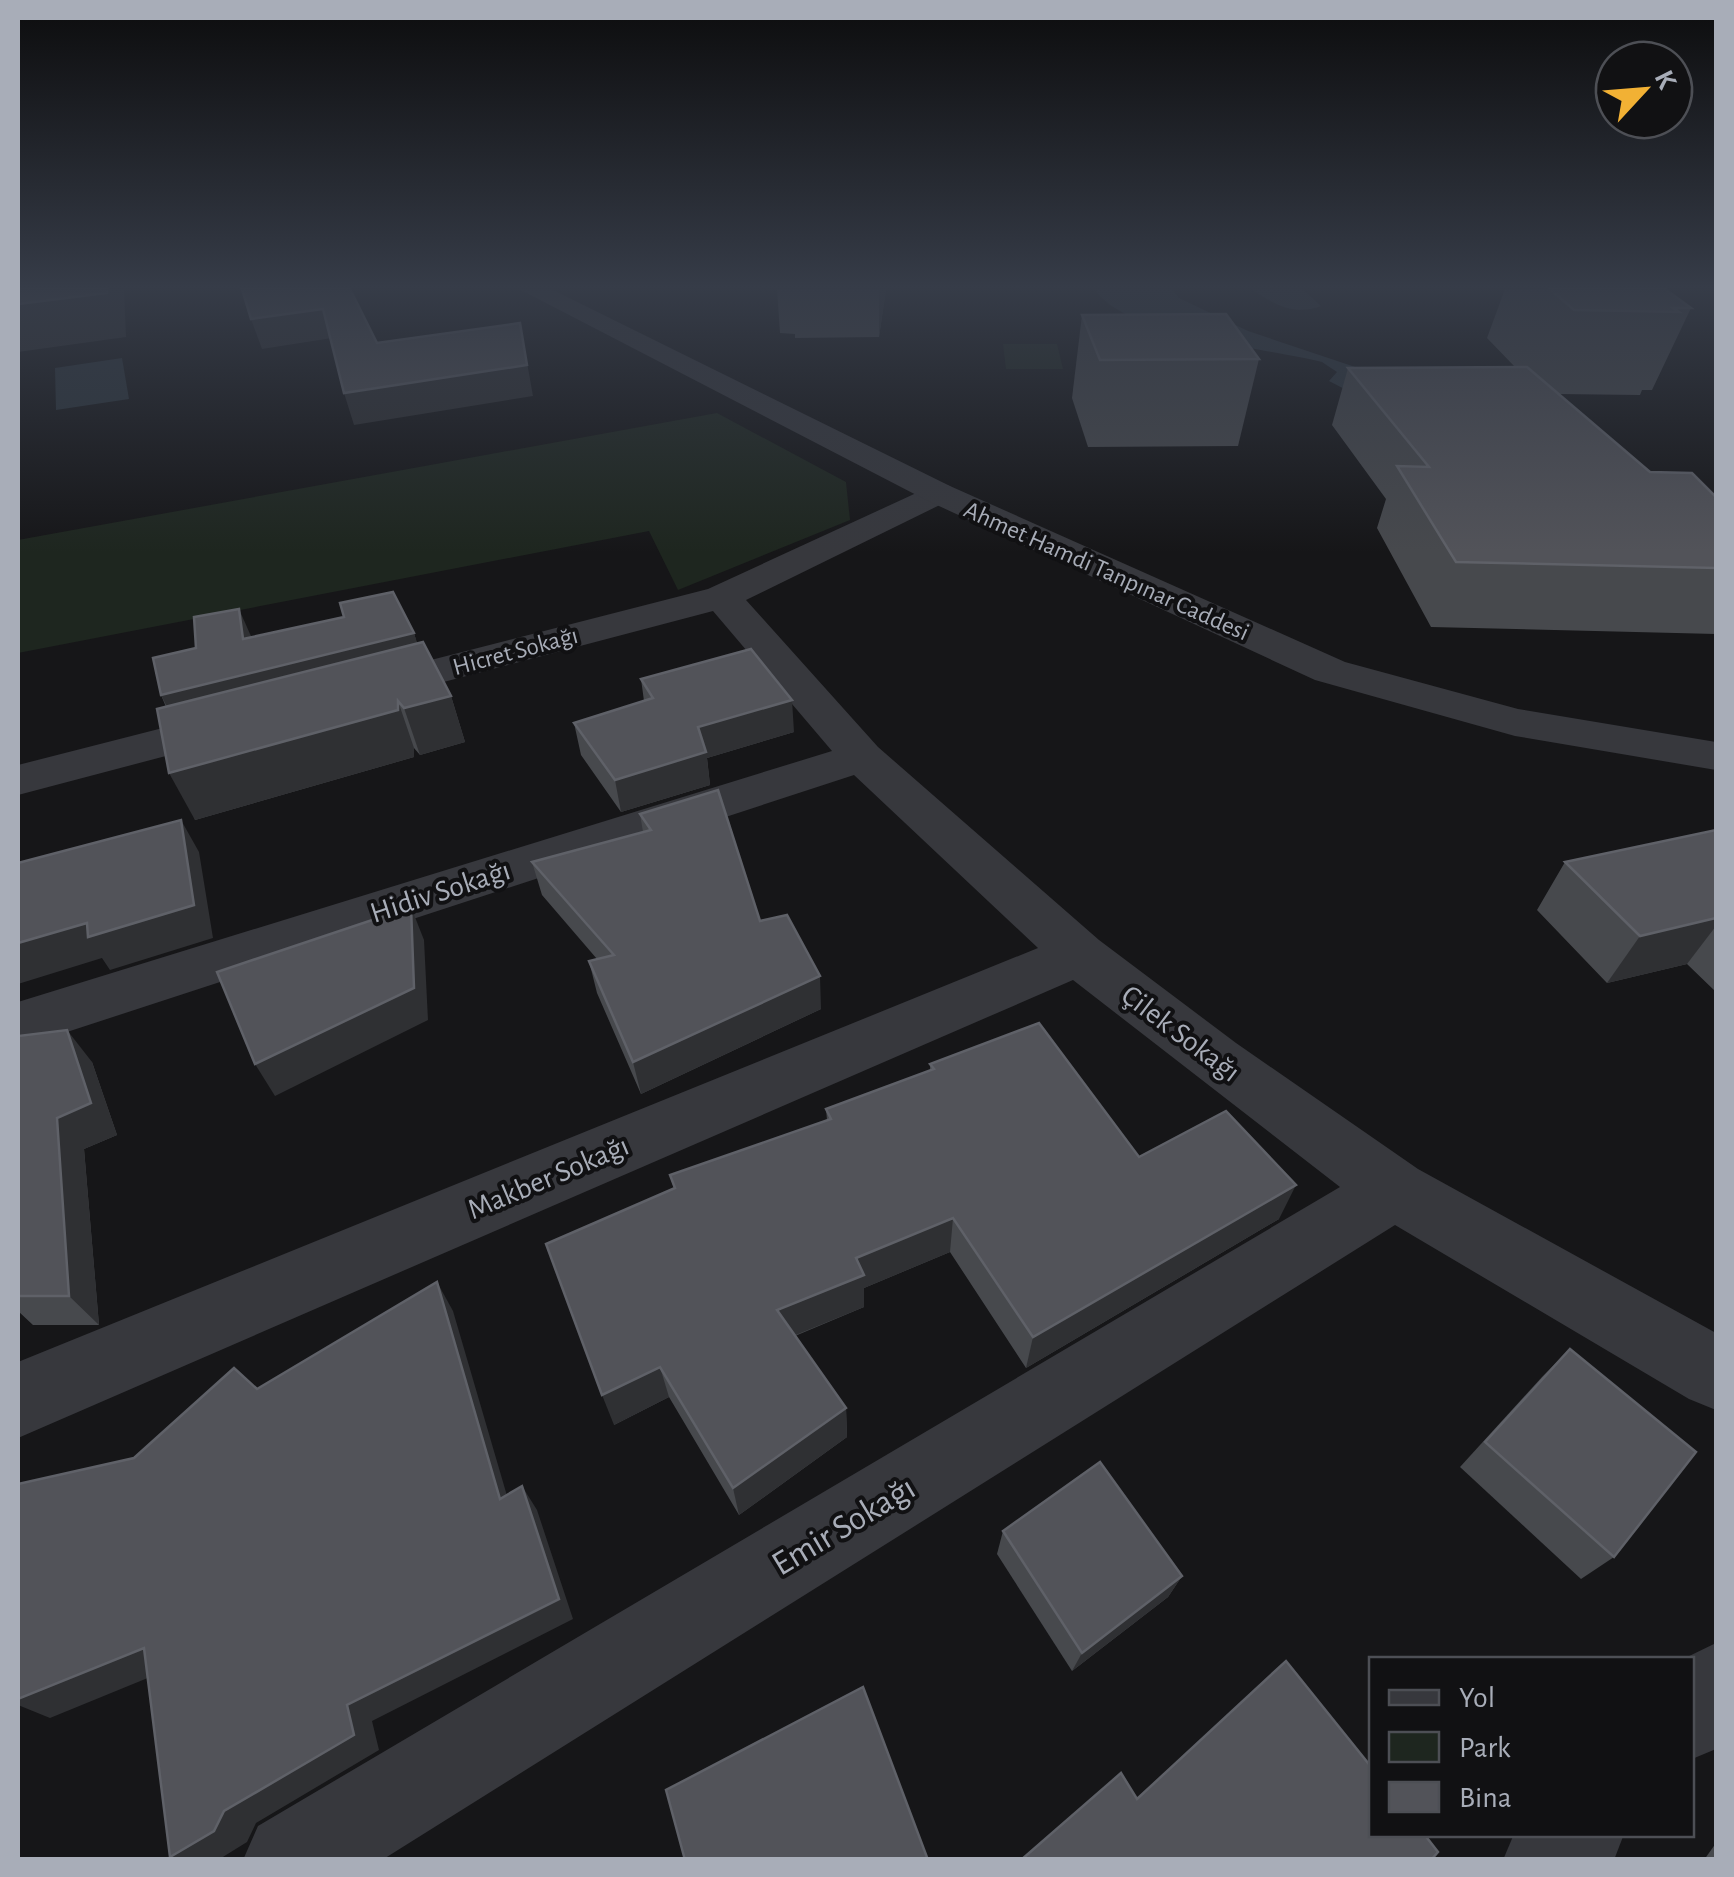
<svg xmlns="http://www.w3.org/2000/svg" width="1734" height="1877" viewBox="0 0 1734 1877" font-family="'Alegreya Sans',sans-serif">
<style>
.green{fill:#1e261f}
.water{fill:#2c353c}
.lines{fill:none;stroke-linecap:round;stroke-linejoin:round}
.minor{fill:#37383d;fill-rule:evenodd}
.tertiary{fill:#37383d;fill-rule:evenodd}
.wall{fill:#47494d}
.shaded-wall{fill:#2f3033}
.building{fill:#525359;stroke:#5f6168;stroke-width:2.5}
.labels{text-anchor:middle;stroke-width:8;stroke-linejoin:round;paint-order:stroke}
.far-street-label{font-size:25px;fill:#a8adb8;stroke:#111113}
.street-label{font-size:30px;fill:#a8adb8;stroke:#111113}
.near-street-label{font-size:35px;fill:#a8adb8;stroke:#111113}
</style>
<rect width="100%" height="100%" fill="#161618"/>
<g class="green">
<polygon points="1003,344 1057,344 1063,369 1006,369"/>
<polygon points="717,413 846,482 850,520 678,590 649,531 18,653 18,540"/>
</g>
<g class="water">
<path d="M 1095,289 L 1172,289 L 1179,298 L 1248,331 L 1391,379 L 1358,396 L 1329,381 L 1337,372 L 1322,362 C 1269,348 1123,336 1095,289 Z"/>
<path d="M 1252,289 L 1302,289 L 1321,306 C 1295,316 1274,305 1252,289 Z"/>
<polygon points="122,358 129,399 56,410 55,368"/>
</g>
<g class="lines">
<g class="minor">
<polygon points="938,483 950,486 955,493 950,500 746,600 878,747 1099,940 1236,1043 1418,1169 1716,1333 1716,1410 1689,1399 1395,1225 382,1860 243,1860 258,1826 1340,1187 1073,980 18,1438 18,1362 1038,948 854,775 18,1048 18,1002 832,751 713,611 364,703 349,699 342,690 349,681 708,589"/>
<polygon points="237,709 253,713 260,723 253,733 18,795 18,765"/>
<polygon points="1716,1643 1716,1749 1692,1759 1692,1660 1681,1660"/>
<polygon points="1514,1834 1624,1834 1614,1860 1503,1860"/>
</g>
<polygon class="tertiary" points="519,289 551,289 950,486 1345,662 1518,709 1716,742 1716,770 1515,736 1315,680 926,500"/>
</g>
<g class="wall">
<polygon points="777,289 886,289 879,337 795,338 795,334 780,333"/>
<polygon points="1505,289 1665,289 1691,308 1652,390 1642,390 1640,395 1558,394 1650,472 1716,497 1716,634 1431,627 1377,528 1386,499 1332,425 1348,368 1515,367 1487,338"/>
<polygon points="1082,315 1259,359 1238,446 1088,447 1072,398"/>
<polygon points="414,633 417,644 451,696 465,742 420,755 414,748 414,757 195,820 166,707 161,695 196,648 250,634 251,638"/>
<polygon points="641,679 794,732 707,758 710,785 621,812 581,755 574,723 644,701"/>
<polygon points="640,814 760,921 821,1009 641,1094 597,993 589,961 597,959 542,895 532,862 643,832"/>
<polygon points="1716,830 1716,992 1687,964 1607,983 1537,910 1565,862"/>
<polygon points="18,1036 92,1062 117,1135 84,1149 99,1325 33,1325 18,1311"/>
<polygon points="930,1064 1279,1219 1026,1368 950,1252 864,1288 864,1307 795,1336 846,1408 847,1437 739,1515 669,1397 614,1425 674,1189 670,1175 827,1120 826,1109 930,1071"/>
<polygon points="1570,1349 1614,1557 1581,1579 1460,1467 1542,1377"/>
<polygon points="1003,1531 1182,1576 1168,1597 1072,1671 997,1554"/>
<polygon points="1716,1843 1716,1860 1704,1860"/>
</g>
<g class="shaded-wall">
<polygon points="107,289 124,289 126,337 18,352 18,304"/>
<polygon points="879,289 886,289 879,337"/>
<polygon points="323,309 332,338 262,349 251,319"/>
<polygon points="520,323 533,396 354,425 344,393"/>
<polygon points="239,609 250,634 255,665 243,639"/>
<polygon points="414,633 422,658 174,721 161,695"/>
<polygon points="451,696 465,742 420,755 404,708"/>
<polygon points="792,700 794,732 707,758 710,785 621,812 615,780 698,727"/>
<polygon points="398,701 414,748 414,757 195,820 169,773"/>
<polygon points="181,820 199,852 213,938 110,970 102,958 18,984 18,943 87,923"/>
<polygon points="411,907 424,940 428,1020 275,1096 255,1064"/>
<polygon points="1716,918 1716,926 1687,964 1607,983 1640,936"/>
<polygon points="820,976 821,1009 641,1094 633,1062"/>
<polygon points="67,1030 92,1062 117,1135 84,1149 99,1325 69,1296 57,1118"/>
<polygon points="1296,1185 1279,1219 1026,1368 1033,1337"/>
<polygon points="953,1218 950,1252 864,1288 864,1307 781,1341 777,1310 856,1258"/>
<polygon points="437,1282 453,1311 515,1523 500,1499"/>
<polygon points="660,1367 669,1397 614,1425 602,1395"/>
<polygon points="846,1408 847,1437 739,1515 733,1488"/>
<polygon points="522,1486 537,1510 573,1619 372,1721 379,1750 256,1823 247,1842 218,1860 180,1860 170,1857 347,1705"/>
<polygon points="1182,1576 1168,1597 1072,1671 1082,1653"/>
<polygon points="144,1648 177,1666 50,1718 18,1705 18,1699"/>
</g>
<g class="building">
<polygon points="18,289 107,289 107,293 18,304"/>
<polygon points="242,289 350,289 377,343 520,323 527,365 344,393 323,309 251,319"/>
<polygon points="1550,289 1665,289 1691,308 1673,308 1679,312 1574,310"/>
<polygon points="1226,314 1259,359 1100,360 1082,315"/>
<polygon points="1527,367 1650,472 1692,473 1716,497 1716,568 1456,562 1397,466 1429,467 1348,368"/>
<polygon points="393,592 414,633 161,695 153,658 196,648 194,617 239,609 243,639 344,617 340,603"/>
<polygon points="423,642 451,696 404,708 398,701 398,710 169,773 157,709"/>
<polygon points="751,649 792,700 698,727 706,752 615,780 574,723 653,698 641,679"/>
<polygon points="718,790 760,921 787,915 820,976 633,1062 589,961 614,955 532,862 651,830 640,814"/>
<polygon points="181,820 194,905 88,937 87,923 18,943 18,863"/>
<polygon points="1716,830 1716,918 1640,936 1565,862"/>
<polygon points="411,907 414,988 255,1064 217,972"/>
<polygon points="1039,1023 1139,1157 1226,1111 1296,1185 1033,1337 953,1218 856,1258 864,1275 777,1310 846,1408 733,1488 660,1367 602,1395 546,1244 675,1188 670,1175 831,1119 826,1109 934,1069 930,1064"/>
<polygon points="67,1030 91,1103 57,1118 69,1296 18,1296 18,1036"/>
<polygon points="437,1282 500,1499 522,1486 559,1599 347,1705 354,1735 224,1811 214,1831 170,1857 144,1648 18,1699 18,1484 134,1458 234,1368 257,1389"/>
<polygon points="1570,1349 1696,1452 1614,1557 1485,1442"/>
<polygon points="1100,1462 1182,1576 1082,1653 1003,1531"/>
<polygon points="1286,1661 1372,1768 1372,1834 1424,1834 1438,1852 1431,1860 1021,1860 1121,1773 1137,1799"/>
<polygon points="863,1687 928,1860 685,1860 666,1790"/>
</g>
<linearGradient id="sky" x2="0" y2="1"><stop stop-color="#0c0c0d"/><stop offset="0.52" stop-color="#363c48"/><stop offset="1" stop-color="#363c48" stop-opacity="0"/></linearGradient>
<rect width="1734" height="552" fill="url(#sky)"/>
<g class="labels">
<g class="far-street-label">
<text transform="translate(1107 570) rotate(24)" y="9">Ahmet Hamdi Tanpınar Caddesi</text>
<text transform="translate(515 650) rotate(-15)" y="9">Hicret Sokağı</text>
</g>
<g class="street-label">
<text transform="translate(440 891) rotate(-18)" y="10">Hidiv Sokağı</text>
<text transform="translate(1181 1033) rotate(37)" y="10">Çilek Sokağı</text>
<text transform="translate(548 1177) rotate(-23)" y="10">Makber Sokağı</text>
</g>
<g class="near-street-label">
<text transform="translate(843 1525) rotate(-31)" y="12">Emir Sokağı</text>
</g>
</g>
<rect width="1734" height="1877" fill="none" stroke="#a8adb8" stroke-width="40"/>
<rect x="1369" y="1657" width="325" height="180" fill="#111113" stroke="#4d4f55" stroke-width="2.5"/>
<rect x="1389" y="1690" width="50" height="15" fill="#37383d" stroke="#4d4f55" stroke-width="2.5"/>
<text x="1459" y="1707" font-size="30" fill="#a8adb8">Yol</text>
<rect x="1389" y="1732" width="50" height="30" fill="#1e261f" stroke="#4d4f55" stroke-width="2.5"/>
<text x="1459" y="1757" font-size="30" fill="#a8adb8">Park</text>
<rect x="1389" y="1782" width="50" height="30" fill="#525359" stroke="#4d4f55" stroke-width="2.5"/>
<text x="1459" y="1807" font-size="30" fill="#a8adb8">Bina</text>
<g transform="translate(1644 90) rotate(64)"><circle r="48" fill="#111113" stroke="#4d4f55" stroke-width="2.5"/>
<path d="M0-8L18 38L0 25L-18 38Z" fill="#f2b134"/>
<text y="-15" font-size="28" font-weight="bold" text-anchor="middle" fill="#a8adb8">K</text>
</g>
</svg>
